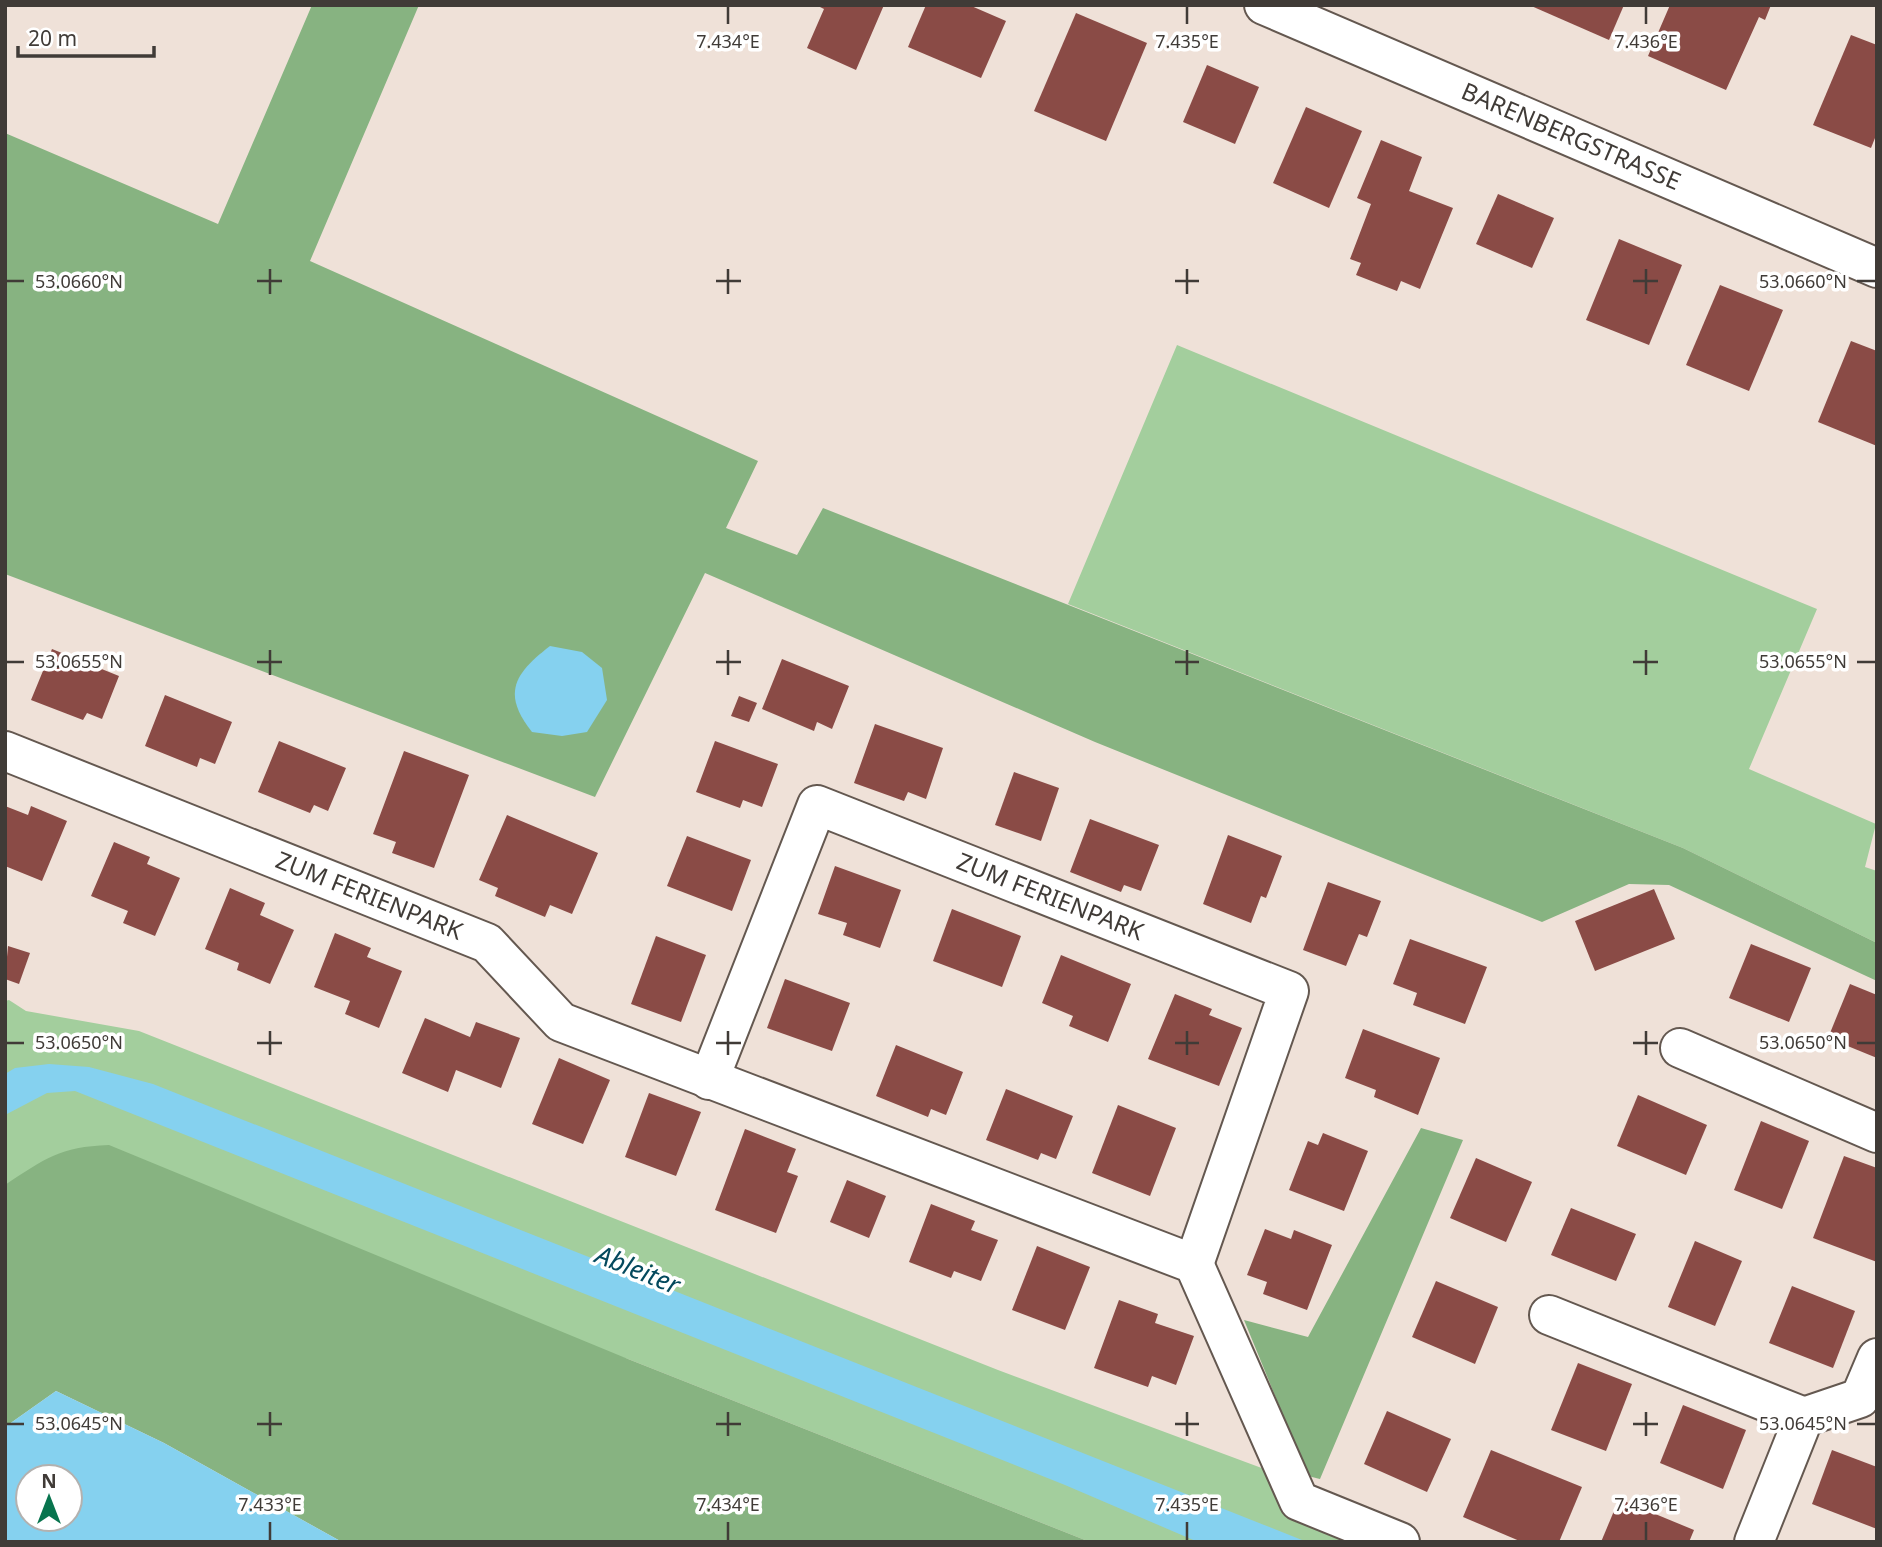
<svg xmlns="http://www.w3.org/2000/svg" width="1882" height="1547" viewBox="0 0 1882 1547" font-family="'Noto Sans',sans-serif">
<style>
.green{fill:#a3ce9d}
.forest{fill:#87b381}
.water{fill:#85d1ef;fill-rule:evenodd}
.building{fill:#8a4b46}
.lines{fill:none;stroke-linecap:round;stroke-linejoin:round}
.minor-casing{stroke:#645850;stroke-width:42}
.minor{stroke:#fff;stroke-width:38}
.ticks{fill:none;stroke:#403b37;stroke-width:2.5}
.labels{text-anchor:middle;stroke-width:7;stroke-linejoin:round;paint-order:stroke}
.street-label{font-size:24px;fill:#403b37;stroke:#fff}
.water-label{font-size:26px;font-style:italic;fill:#04495d;stroke:#fff}
.ticks-label{font-size:18px;text-anchor:middle;fill:#403b37;stroke:#fff;stroke-width:7;stroke-linejoin:round;paint-order:stroke}
</style>
<rect width="100%" height="100%" fill="#efe1d8"/>
<g class="green">
<polygon points="1177,345 1817,609 1749,769 1876,824 1865,867 1877,871 1877,943 1683,848 1068,604"/>
<polygon points="9,1000 26,1011 139,1031 998,1370 1267,1470 1378,1542 1090,1542 628,1359 5,1186 5,1001"/>
</g>
<g class="forest">
<polygon points="312,5 419,5 310,261 758,461 726,528 797,555 823,508 1683,848 1877,943 1877,981 1669,885 1629,884 1542,922 1095,742 705,573 595,797 5,574 5,133 218,224"/>
<polygon points="1421,1128 1463,1140 1320,1479 1308,1476 1244,1320 1308,1337"/>
<path d="M 109,1145 L 628,1359 L 1090,1542 L 342,1542 L 164,1443 L 56,1391 L 5,1427 L 5,1185 C 46,1158 59,1147 109,1145 Z"/>
</g>
<g class="water">
<path d="M 550,646 L 582,652 L 602,668 L 607,700 L 587,732 L 562,736 L 532,732 C 501,693 515,673 550,646 Z"/>
<polygon points="49,1064 89,1067 153,1084 1307,1542 1198,1542 1065,1485 75,1091 47,1093 5,1115 5,1074 15,1068"/>
<path d="M 56,1391 L 164,1443 L 342,1542 L 5,1542 L 5,1427 ZM 28,1477 L 70,1477 L 70,1519 L 28,1519 Z"/>
</g>
<g class="building">
<polygon points="816,5 884,5 856,70 807,48 824,9"/>
<polygon points="926,5 969,5 1006,21 981,78 908,47"/>
<polygon points="1529,5 1624,5 1609,40"/>
<polygon points="1670,5 1771,5 1765,20 1759,17 1726,90 1648,56"/>
<polygon points="1076,13 1147,43 1106,141 1034,111"/>
<polygon points="1851,35 1877,45 1877,133 1871,148 1813,125"/>
<polygon points="1207,65 1259,87 1235,144 1183,122"/>
<polygon points="1306,107 1362,131 1329,208 1273,183"/>
<polygon points="1381,140 1422,157 1409,191 1453,208 1420,289 1401,281 1397,291 1356,275 1361,263 1350,259 1371,204 1357,198"/>
<polygon points="1498,194 1554,218 1532,268 1476,244"/>
<polygon points="1619,239 1682,265 1649,345 1586,320"/>
<polygon points="1720,285 1783,310 1749,391 1686,365"/>
<polygon points="1851,341 1877,351 1877,446 1818,422"/>
<polygon points="52,649 119,676 102,719 87,713 83,720 31,700"/>
<polygon points="782,659 849,686 832,729 817,722 814,731 762,709"/>
<polygon points="165,695 232,722 215,764 200,758 197,767 145,746"/>
<polygon points="739,696 757,703 749,722 731,716"/>
<polygon points="875,724 943,748 926,799 908,792 904,801 854,783"/>
<polygon points="279,741 346,768 328,811 314,805 310,813 258,792"/>
<polygon points="715,741 778,764 762,807 743,800 740,808 696,792"/>
<polygon points="404,751 469,775 434,868 392,853 396,842 373,834"/>
<polygon points="1014,772 1059,788 1041,841 995,825"/>
<polygon points="5,806 28,815 31,806 67,821 42,881 5,866"/>
<polygon points="507,815 598,853 572,914 550,905 545,917 495,896 498,888 479,880"/>
<polygon points="1090,819 1159,845 1141,891 1124,885 1121,892 1070,872"/>
<polygon points="1228,835 1282,856 1266,898 1261,896 1251,923 1203,904"/>
<polygon points="687,836 751,860 732,911 667,886"/>
<polygon points="114,842 150,857 147,864 180,878 155,936 123,923 128,911 91,896"/>
<polygon points="835,866 901,890 880,948 843,935 847,923 818,914"/>
<polygon points="1328,882 1381,901 1367,937 1359,934 1346,966 1303,950"/>
<polygon points="230,888 265,903 260,915 294,930 270,984 237,970 239,963 205,949"/>
<polygon points="1654,889 1675,939 1595,971 1575,921"/>
<polygon points="952,909 1021,936 1002,987 933,961"/>
<polygon points="335,933 371,948 367,957 402,971 379,1028 345,1014 350,1001 314,987"/>
<polygon points="656,936 706,955 681,1022 631,1004"/>
<polygon points="1410,939 1487,967 1465,1024 1413,1005 1417,993 1393,984"/>
<polygon points="1751,944 1811,968 1789,1022 1729,998"/>
<polygon points="8,946 30,953 19,984 5,979"/>
<polygon points="1061,955 1131,984 1108,1042 1069,1026 1073,1016 1042,1003"/>
<polygon points="785,979 850,1003 832,1051 767,1028"/>
<polygon points="1850,984 1877,995 1877,1058 1828,1038"/>
<polygon points="1175,994 1212,1009 1209,1015 1242,1028 1219,1086 1148,1059"/>
<polygon points="425,1018 470,1037 476,1022 520,1038 501,1088 456,1070 448,1092 402,1073"/>
<polygon points="1363,1029 1440,1058 1418,1115 1374,1097 1376,1090 1345,1078"/>
<polygon points="896,1045 963,1072 946,1115 931,1109 928,1117 876,1096"/>
<polygon points="559,1058 610,1080 583,1144 532,1124"/>
<polygon points="1006,1089 1073,1116 1056,1159 1041,1153 1038,1160 986,1140"/>
<polygon points="649,1093 701,1112 676,1176 625,1157"/>
<polygon points="1638,1095 1707,1125 1686,1175 1617,1146"/>
<polygon points="1118,1105 1176,1128 1150,1196 1092,1173"/>
<polygon points="1761,1121 1809,1141 1782,1209 1734,1190"/>
<polygon points="745,1129 796,1149 787,1172 798,1176 776,1233 715,1210"/>
<polygon points="1323,1133 1368,1151 1344,1211 1289,1190 1308,1141 1318,1145"/>
<polygon points="1844,1156 1877,1168 1877,1262 1813,1238"/>
<polygon points="1476,1158 1532,1182 1506,1242 1450,1218"/>
<polygon points="847,1180 886,1196 869,1238 830,1222"/>
<polygon points="931,1204 975,1221 971,1230 998,1240 981,1281 954,1271 951,1278 909,1262"/>
<polygon points="1571,1208 1636,1234 1616,1281 1551,1255"/>
<polygon points="1265,1229 1291,1239 1294,1230 1332,1245 1307,1310 1263,1294 1267,1282 1247,1275"/>
<polygon points="1695,1241 1742,1261 1715,1326 1668,1307"/>
<polygon points="1037,1246 1090,1267 1065,1330 1012,1310"/>
<polygon points="1436,1281 1498,1307 1475,1364 1412,1337"/>
<polygon points="1792,1286 1855,1311 1833,1368 1769,1343"/>
<polygon points="1119,1300 1158,1314 1155,1323 1194,1336 1176,1385 1152,1376 1148,1387 1094,1368"/>
<polygon points="1578,1363 1632,1384 1606,1451 1551,1430"/>
<polygon points="1683,1405 1746,1430 1723,1489 1660,1463"/>
<polygon points="1387,1411 1451,1439 1427,1492 1364,1464"/>
<polygon points="1491,1450 1582,1487 1559,1542 1522,1542 1463,1517"/>
<polygon points="1832,1450 1877,1467 1877,1529 1812,1504"/>
<polygon points="1619,1499 1694,1530 1689,1542 1601,1542"/>
</g>
<g class="lines">
<g class="minor-casing">
<g id="minor">
<path id="s1" d="M 1264,5 L 1877,268"/>
<path id="s2" d="M 5,751 L 487,943 L 561,1022 L 1194,1264 L 1299,1501 L 1400,1542"/>
<polyline points="1680,1048 1877,1133"/>
<path id="s3" d="M 709,1080 L 817,805 L 1289,991 L 1194,1264"/>
<polyline points="1549,1315 1804,1417 1754,1542"/>
<polyline points="1804,1417 1860,1398 1877,1358"/>
</g>
</g>
<use href="#minor" class="minor"/>
</g>
<path class="ticks" d="M 728,7 L 728,24M 1187,7 L 1187,24M 1646,7 L 1646,24M 270,269 L 270,294M 728,269 L 728,294M 1187,269 L 1187,294M 1646,269 L 1646,294M 7,281 L 24,281M 257,281 L 282,281M 716,281 L 741,281M 1175,281 L 1199,281M 1633,281 L 1658,281M 1857,281 L 1875,281M 270,650 L 270,675M 728,650 L 728,675M 1187,650 L 1187,675M 1646,650 L 1646,675M 7,662 L 24,662M 257,662 L 282,662M 716,662 L 741,662M 1175,662 L 1199,662M 1633,662 L 1658,662M 1857,662 L 1875,662M 270,1031 L 270,1055M 728,1031 L 728,1055M 1187,1031 L 1187,1055M 1646,1031 L 1646,1055M 7,1043 L 24,1043M 257,1043 L 282,1043M 716,1043 L 741,1043M 1175,1043 L 1199,1043M 1633,1043 L 1658,1043M 1857,1043 L 1875,1043M 270,1412 L 270,1436M 728,1412 L 728,1436M 1187,1412 L 1187,1436M 1646,1412 L 1646,1436M 7,1424 L 24,1424M 257,1424 L 282,1424M 716,1424 L 741,1424M 1175,1424 L 1199,1424M 1633,1424 L 1658,1424M 1857,1424 L 1875,1424M 270,1522 L 270,1540M 728,1522 L 728,1540M 1187,1522 L 1187,1540M 1646,1522 L 1646,1540"/>
<g class="labels">
<g class="street-label">
<text dy="8" stroke="none"><textPath href="#s1" startOffset="334">BARENBERGSTRASSE</textPath></text>
<text dy="8" stroke="none"><textPath href="#s2" startOffset="392">ZUM FERIENPARK</textPath></text>
<text dy="8" stroke="none"><textPath href="#s3" startOffset="546">ZUM FERIENPARK</textPath></text>
</g>
<g class="water-label">
<text transform="translate(638 1270) rotate(22)" y="9">Ableiter</text>
</g>
</g>
<g class="ticks-label">
<text x="728" y="48">7.434°E</text>
<text x="1187" y="48">7.435°E</text>
<text x="1646" y="48">7.436°E</text>
<text x="79" y="288">53.0660°N</text>
<text x="1803" y="288">53.0660°N</text>
<text x="79" y="668">53.0655°N</text>
<text x="1803" y="668">53.0655°N</text>
<text x="79" y="1049">53.0650°N</text>
<text x="1803" y="1049">53.0650°N</text>
<text x="79" y="1430">53.0645°N</text>
<text x="1803" y="1430">53.0645°N</text>
<text x="270" y="1511">7.433°E</text>
<text x="728" y="1511">7.434°E</text>
<text x="1187" y="1511">7.435°E</text>
<text x="1646" y="1511">7.436°E</text>
</g>
<rect width="1882" height="1547" fill="none" stroke="#403b37" stroke-width="14"/>
<g transform="translate(49 1498)"><circle r="33" fill="#ffffff" stroke="#b3b1af" stroke-width="2"/>
<path d="M0-5L12 26L0 18L-12 26Z" fill="#08744e"/>
<text y="-10" font-size="19" font-weight="bold" text-anchor="middle" fill="#403b37">N</text>
</g>
<path d="M18 46v10h136v-10" fill="none" stroke="#403b37" stroke-width="3.5"/>
<text x="28" y="46" font-size="21" fill="#403b37" stroke="#ffffff" stroke-width="5" paint-order="stroke">20 m</text>
</svg>
